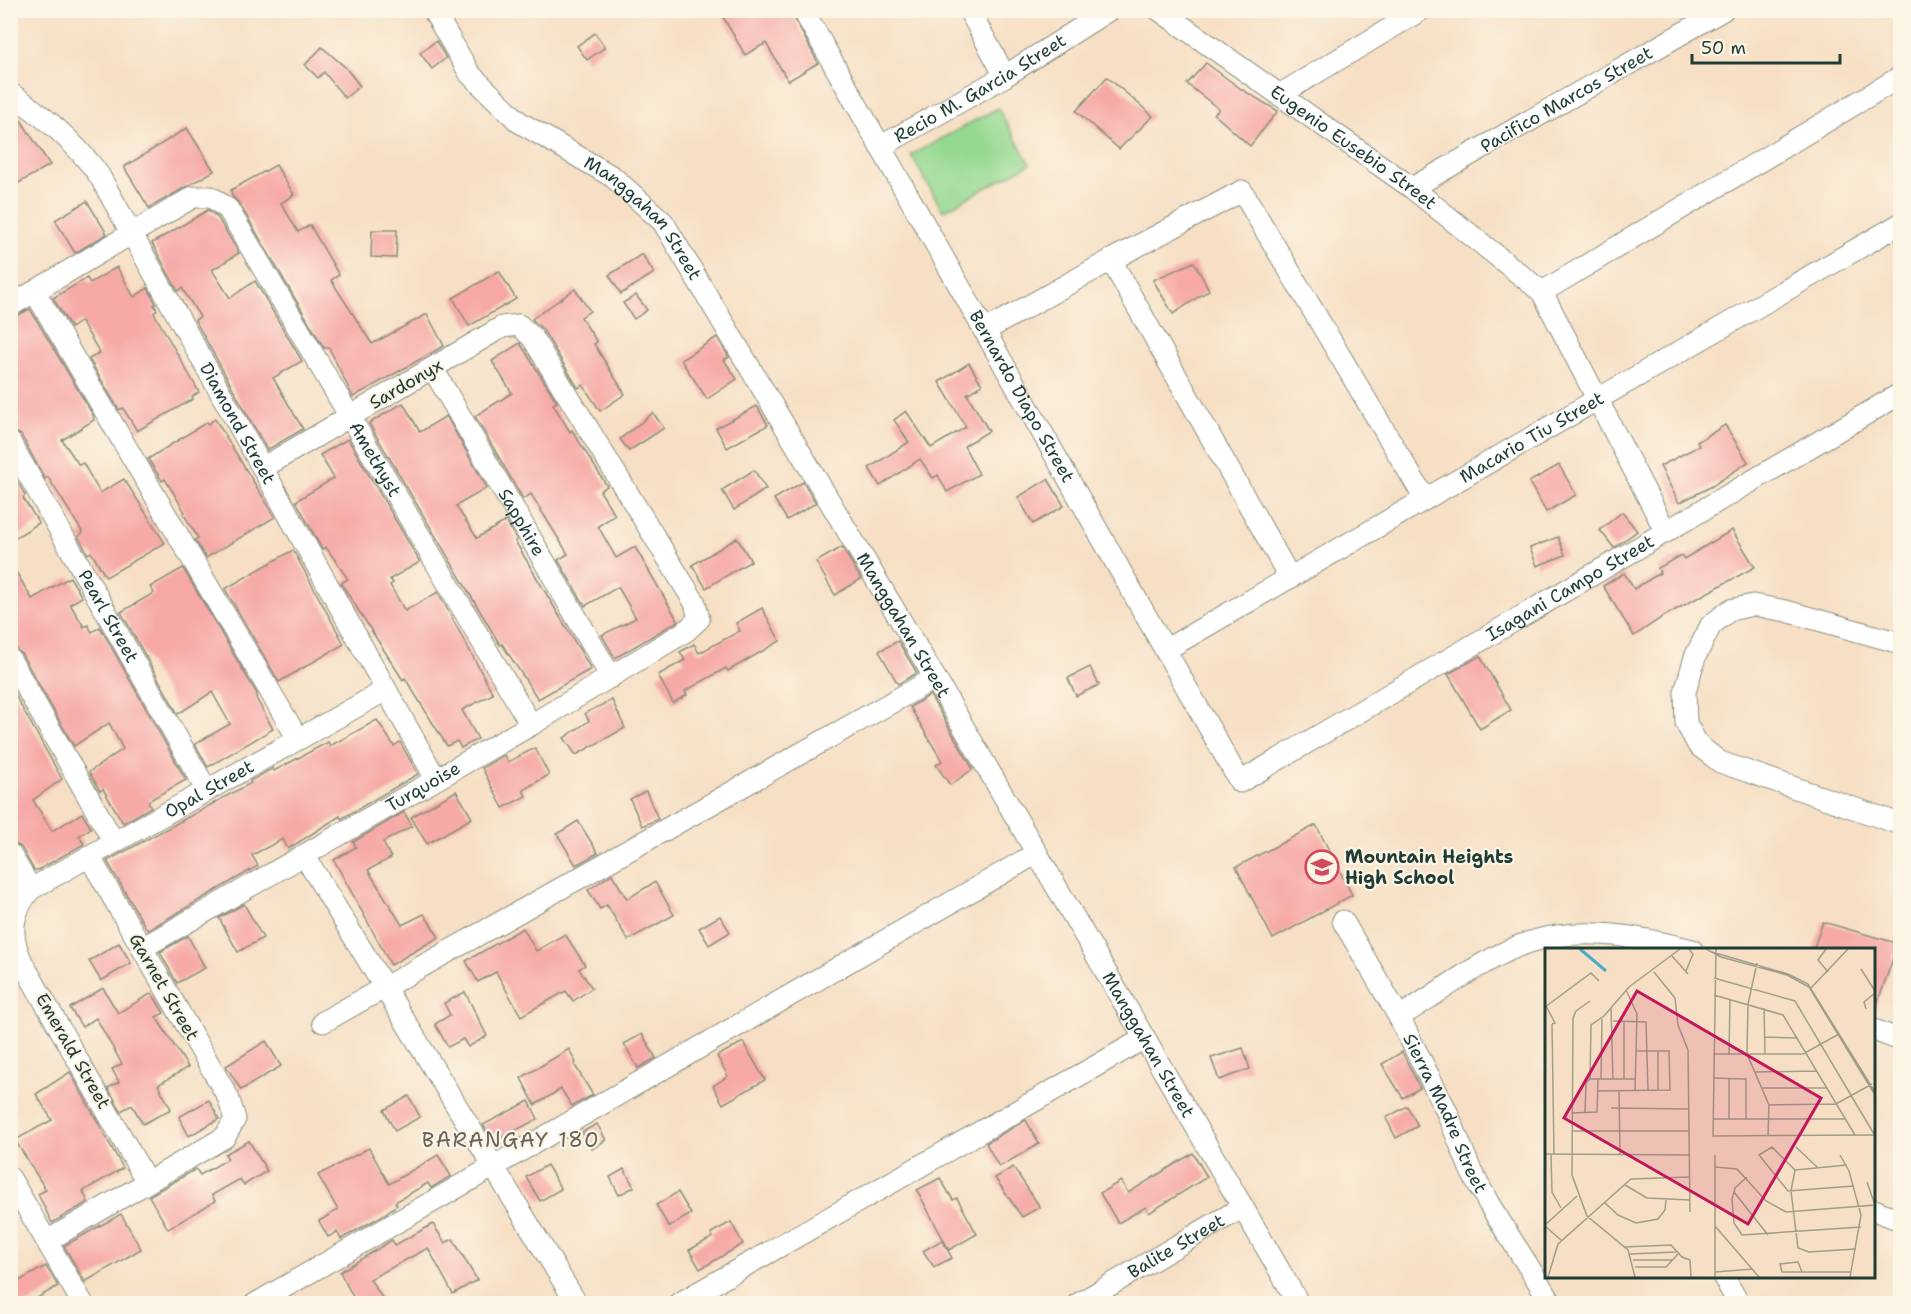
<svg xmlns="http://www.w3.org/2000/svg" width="1911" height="1314" viewBox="0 0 1911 1314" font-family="'Shantell Sans',sans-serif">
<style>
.green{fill:#95d991;stroke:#5a8b62;stroke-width:1.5}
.building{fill:#f6a9a7}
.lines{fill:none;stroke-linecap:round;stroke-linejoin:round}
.minor-casing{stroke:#8a8e7c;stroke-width:23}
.minor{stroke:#fff;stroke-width:21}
.labels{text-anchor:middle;stroke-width:4.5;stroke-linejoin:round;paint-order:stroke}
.street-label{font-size:18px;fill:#1f3d34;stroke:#fcf5e5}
.poi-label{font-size:18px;font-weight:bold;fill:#1f3d34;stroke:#fcf5e5;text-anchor:start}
.quarter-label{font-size:21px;letter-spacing:1.5px;fill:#6a635c;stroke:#fcf5e5}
.inset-river{fill:none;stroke:#4bacca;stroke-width:3}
.inset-road{fill:none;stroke:#a09e8a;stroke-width:1.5}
.view{fill:#c2185b;fill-opacity:0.15;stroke:#c2185b;stroke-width:3}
.inset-edge{fill:none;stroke:#1f3d34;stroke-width:3}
</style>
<rect width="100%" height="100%" fill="#fcf5e5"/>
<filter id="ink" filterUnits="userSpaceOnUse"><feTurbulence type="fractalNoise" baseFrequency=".0167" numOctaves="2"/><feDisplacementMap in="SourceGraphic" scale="12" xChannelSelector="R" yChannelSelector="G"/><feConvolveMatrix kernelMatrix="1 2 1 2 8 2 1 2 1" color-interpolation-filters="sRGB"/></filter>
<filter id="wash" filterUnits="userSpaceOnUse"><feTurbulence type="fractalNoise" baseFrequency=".008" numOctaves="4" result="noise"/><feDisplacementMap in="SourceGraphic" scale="24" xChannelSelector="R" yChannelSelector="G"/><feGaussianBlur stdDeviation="1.35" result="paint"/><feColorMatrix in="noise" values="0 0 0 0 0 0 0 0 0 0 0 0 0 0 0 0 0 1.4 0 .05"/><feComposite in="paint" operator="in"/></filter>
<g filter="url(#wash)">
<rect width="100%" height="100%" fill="#f6dfc4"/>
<polygon class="green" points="998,108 1030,164 943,211 911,155"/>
<g id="blocks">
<g class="building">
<polygon points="719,10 790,10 818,63 788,81 766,43 745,55"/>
<polygon points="595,33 605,47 587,60 577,46"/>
<polygon points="436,41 446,58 432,69 420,53"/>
<polygon points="322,47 345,67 360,86 345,98 324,72 318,78 305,65"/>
<polygon points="1206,63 1241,89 1278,111 1250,146 1214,114 1219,109 1187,84"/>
<polygon points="1107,77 1153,116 1119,149 1076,111"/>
<polygon points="10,109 17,114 50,165 10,188"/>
<polygon points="187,128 214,171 149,208 124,167"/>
<polygon points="276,165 294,195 281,203 298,232 310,225 339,275 331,280 372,344 427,314 444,346 353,397 329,348 324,348 239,203 232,196 231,190"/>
<polygon points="87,201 107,234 75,253 55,220"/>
<polygon points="208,210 218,218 239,253 212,270 230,298 255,281 302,361 273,378 303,429 267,450 195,320 200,317 182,288 178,291 152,243"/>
<polygon points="372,230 397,230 396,258 371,257"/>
<polygon points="642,254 654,273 621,294 609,275"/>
<polygon points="1194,262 1209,290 1173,314 1153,280"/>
<polygon points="117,267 134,297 148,288 156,304 154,305 157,310 154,313 199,392 192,397 193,399 137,431 123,408 119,410 89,359 100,353 81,321 71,328 53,298 87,278 90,283"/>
<polygon points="499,271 516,299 469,326 453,298"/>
<polygon points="575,289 590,311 581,317 597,342 594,344 625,394 600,411 583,385 578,388 543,330 532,319"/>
<polygon points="636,295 647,310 634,319 623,303"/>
<polygon points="30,309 93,415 94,420 62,440 79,465 83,463 100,493 124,479 165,543 106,577 91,552 88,554 78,536 83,533 48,477 45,479 21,435 10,429 10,319"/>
<polygon points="717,337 729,357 724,360 737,379 707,399 681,360"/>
<polygon points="520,343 557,402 553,404 570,432 572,430 607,486 600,491 615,515 598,526 616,558 635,547 678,621 615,658 602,635 636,618 618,587 585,606 558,560 568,554 531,494 523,499 475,416 512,393 492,361"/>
<polygon points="969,363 982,385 967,394 989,431 964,446 979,474 947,492 938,475 933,478 920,459 880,486 869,468 909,442 894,420 906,411 931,448 966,427 939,382"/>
<polygon points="403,403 420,432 446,416 487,488 456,506 477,538 506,521 517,540 515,541 591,669 538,699 502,644 500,645 371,427 369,423"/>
<polygon points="757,406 768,425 727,448 716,428"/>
<polygon points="653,413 664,428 629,451 620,439"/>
<polygon points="215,419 275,517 206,558 195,540 198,538 183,513 185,512 165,479 162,481 148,459 207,422 208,424"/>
<polygon points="1725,425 1748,462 1712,486 1679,503 1660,466 1699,446 1697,442"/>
<polygon points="348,439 420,562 390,579 393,583 390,585 405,611 438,592 493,694 462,710 478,739 461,748 457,741 447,746 405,678 403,680 341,583 348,579 326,547 322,549 296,501 334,478 320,455"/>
<polygon points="1559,465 1576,495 1546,512 1529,482"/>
<polygon points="10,469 25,495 23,498 39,523 10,541"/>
<polygon points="754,470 766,489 734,510 722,490"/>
<polygon points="1048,479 1064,506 1033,524 1018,497"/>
<polygon points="803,482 816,503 787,520 774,499"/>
<polygon points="1622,512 1637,531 1614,548 1600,530"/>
<polygon points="1732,530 1755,567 1664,616 1634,636 1603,586 1624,573 1634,589 1660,573 1658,568 1682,555 1684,559"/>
<polygon points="1558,537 1565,555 1537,566 1530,548"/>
<polygon points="737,538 751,561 706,588 692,565"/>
<polygon points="842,547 861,579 835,595 816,562"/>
<polygon points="293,550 344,644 279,682 225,589"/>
<polygon points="10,562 32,599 70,577 82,597 70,604 84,627 88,625 92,632 100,627 186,780 148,801 151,807 123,823 103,789 100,791 89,772 123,749 109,723 74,746 21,653 10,646"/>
<polygon points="183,568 257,694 256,698 273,729 208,767 195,744 230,724 212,692 178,714 121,612 154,593 150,587"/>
<polygon points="762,608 780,641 728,671 726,668 685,691 687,695 673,703 658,675 685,660 680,652 694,644 699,653 740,631 736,623"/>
<polygon points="898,641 917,673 898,684 879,651"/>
<polygon points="1480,656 1511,710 1480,729 1448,674"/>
<polygon points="1090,667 1099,685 1076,696 1068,678"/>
<polygon points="10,686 62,779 33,800 52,831 82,813 91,828 79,836 84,844 38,870 34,870 21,847 10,841"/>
<polygon points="930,695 973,769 950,785 936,765 942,761 910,707"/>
<polygon points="612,700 625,728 576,755 564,738 589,721 585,713"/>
<polygon points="377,720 394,746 400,742 418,774 341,819 340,816 288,849 283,839 252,855 258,866 148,930 146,928 107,861 251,783 250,781 273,768 274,771 328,742 330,746"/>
<polygon points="535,748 549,775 523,790 526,796 503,808 482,768 504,755 508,762"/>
<polygon points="456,791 472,818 427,844 411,817"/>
<polygon points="646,791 658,819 642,826 630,799"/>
<polygon points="404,812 412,826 383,842 391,858 368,870 402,925 424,914 439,937 391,965 334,860 356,847 353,842"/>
<polygon points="578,821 598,853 576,865 557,834"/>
<polygon points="1316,825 1352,895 1273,939 1236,867"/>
<polygon points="612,874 627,899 655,882 674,915 628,940 607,905 600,909 588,890"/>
<polygon points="244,904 263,938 238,952 219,918"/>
<polygon points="720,916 730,932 709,945 699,928"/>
<polygon points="1823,922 1900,944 1900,950 1896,950 1876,1007 1874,1007 1874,950 1813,950"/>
<polygon points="523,928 536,951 565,934 585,965 579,969 592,988 573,1001 566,991 521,1016 496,972 478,982 466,961"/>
<polygon points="188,936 205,968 177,983 160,952"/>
<polygon points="119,943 131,963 101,981 89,961"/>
<polygon points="103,988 118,1013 152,993 164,1013 156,1017 188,1067 158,1085 171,1109 143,1124 132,1105 121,1111 108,1088 119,1082 112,1069 122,1064 96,1018 82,1027 70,1008"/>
<polygon points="465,992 487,1036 468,1047 463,1039 448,1047 435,1024 450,1015 444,1003"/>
<polygon points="642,1034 656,1058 638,1068 624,1044"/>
<polygon points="266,1041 281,1066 241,1090 226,1066"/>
<polygon points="743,1042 765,1080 723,1104 713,1086 728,1076 717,1056"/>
<polygon points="1243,1048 1250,1069 1219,1080 1211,1058"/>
<polygon points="569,1049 576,1063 574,1064 593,1095 572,1106 561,1089 535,1105 521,1078"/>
<polygon points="1402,1052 1420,1088 1403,1098 1382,1064"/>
<polygon points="70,1072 123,1168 83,1191 88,1202 52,1223 38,1194 46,1190 15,1140 52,1120 36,1094"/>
<polygon points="409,1096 420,1117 395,1131 384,1110"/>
<polygon points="209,1100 219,1119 189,1136 179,1117"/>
<polygon points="529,1101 538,1119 493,1142 483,1125"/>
<polygon points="1407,1106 1418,1126 1396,1138 1386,1118"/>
<polygon points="1026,1120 1039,1144 999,1167 986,1143"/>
<polygon points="597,1124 606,1140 592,1149 582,1132"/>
<polygon points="249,1141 267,1171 244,1185 240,1179 212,1195 215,1201 168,1229 149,1196 196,1169 200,1175 228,1159 225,1154"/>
<polygon points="369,1148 389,1184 438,1155 451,1176 431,1188 428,1183 395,1202 397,1205 380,1217 341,1239 337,1232 328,1237 319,1221 338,1210 318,1175"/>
<polygon points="1193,1153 1207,1177 1149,1213 1146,1207 1118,1223 1100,1193 1121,1181 1128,1193"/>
<polygon points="547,1165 561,1189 540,1201 526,1177"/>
<polygon points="1013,1167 1040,1207 1022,1217 995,1178"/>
<polygon points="624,1169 634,1187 619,1195 610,1177"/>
<polygon points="940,1178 953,1200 957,1198 977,1234 949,1250 917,1190"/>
<polygon points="678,1192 691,1214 669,1227 656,1205"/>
<polygon points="121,1214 141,1249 85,1282 64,1246"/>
<polygon points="731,1222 743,1244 700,1269 689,1250 713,1237 711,1233"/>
<polygon points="433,1224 445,1243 453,1239 477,1280 453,1294 428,1248 370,1279 386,1304 357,1304 340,1272 392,1240 395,1245"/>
<polygon points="942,1240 952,1258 934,1267 923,1251"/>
<polygon points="46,1266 58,1286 27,1304 10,1304 10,1286"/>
</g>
</g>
</g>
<g filter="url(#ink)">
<use href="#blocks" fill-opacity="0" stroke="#8a8e7c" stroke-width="1.5"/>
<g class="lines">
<g class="minor-casing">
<g id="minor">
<path id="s1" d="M 433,10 L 470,74 L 519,122 L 613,177 L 663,222 L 935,678 L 1299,1304"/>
<path id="s2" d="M 803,10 L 1240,782 L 1900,394"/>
<polyline points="969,10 1005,76"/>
<path id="s3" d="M 1159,10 L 1412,188 L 1542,292 L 1666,532"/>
<path id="s4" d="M 10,93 C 45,117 74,141 99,175 L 436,779"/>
<polyline points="1279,95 1421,10"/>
<path id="s5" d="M 880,147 L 1005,76 L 1109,10"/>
<path id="s6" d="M 1412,188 L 1723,10"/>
<polyline points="1111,260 1290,578"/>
<polyline points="35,292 298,739"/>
<polyline points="1542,292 1900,77"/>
<path id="s7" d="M 10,306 L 193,197 L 211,197 L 228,209 L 531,725"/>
<polyline points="984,331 1111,260 1242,191 1425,499"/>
<path id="s8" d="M 433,369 L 611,677"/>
<path id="s9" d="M 10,442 L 207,791"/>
<polyline points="1900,643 1786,611 1753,605 1730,610 1711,625 1695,657 1685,692 1686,723 1698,745 1720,762 1900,824"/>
<path id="s10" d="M 1165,650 L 1900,224"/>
<polyline points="10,659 114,842"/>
<polyline points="10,854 31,889"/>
<polyline points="304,855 577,1304"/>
<path id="s11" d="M 1343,921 L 1399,1017 L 1447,1112 L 1471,1171 L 1489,1204 L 1552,1304"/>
<path id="s12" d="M 142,948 L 531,725 L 686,631 L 699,619 L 695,603 L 532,337 L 519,325 L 502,327 L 264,467"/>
<path d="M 1399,1017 C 1437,994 1488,955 1530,942 C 1583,925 1640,937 1692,950"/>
<polyline points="323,1022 935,678"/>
<polyline points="1874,1030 1900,1040"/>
<polyline points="10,1178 83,1304"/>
<path id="s13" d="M 147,1182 L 22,962 C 9,934 11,912 31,889 L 386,690"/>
<polyline points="1874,1210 1900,1220"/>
<polyline points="47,1241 225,1137 235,1119 228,1097 89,856"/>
<polyline points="1723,1276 1739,1304"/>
<polyline points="255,1304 1037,853"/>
<polyline points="678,1304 1145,1038"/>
<path id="s14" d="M 1078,1304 L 1243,1207"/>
</g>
</g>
<use href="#minor" class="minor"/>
</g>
</g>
<defs>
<g id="school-ring" transform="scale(1.725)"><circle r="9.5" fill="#fcf5e5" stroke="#d1495b" stroke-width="1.5"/><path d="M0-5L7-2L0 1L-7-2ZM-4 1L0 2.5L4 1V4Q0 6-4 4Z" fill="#d1495b"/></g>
</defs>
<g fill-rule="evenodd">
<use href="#school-ring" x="1322" y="867"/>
</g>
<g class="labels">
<g class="street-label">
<text dy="6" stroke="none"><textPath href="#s5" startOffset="116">Recio M. Garcia Street</textPath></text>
<text dy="6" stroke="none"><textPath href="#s6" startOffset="178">Pacifico Marcos Street</textPath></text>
<text dy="6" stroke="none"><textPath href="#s3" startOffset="238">Eugenio Eusebio Street</textPath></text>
<text dy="6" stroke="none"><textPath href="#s1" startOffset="302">Manggahan Street</textPath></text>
<text transform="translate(406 384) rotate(-30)" y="6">Sardonyx</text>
<text dy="6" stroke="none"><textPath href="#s2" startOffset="444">Bernardo Diapo Street</textPath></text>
<text dy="6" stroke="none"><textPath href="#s4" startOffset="406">Diamond Street</textPath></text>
<text dy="6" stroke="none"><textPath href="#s10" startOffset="424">Macario Tiu Street</textPath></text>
<text dy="6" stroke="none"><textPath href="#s7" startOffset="542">Amethyst</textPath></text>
<text dy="6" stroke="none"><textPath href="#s8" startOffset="177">Sapphire</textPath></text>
<text dy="6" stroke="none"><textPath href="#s2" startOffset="1270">Isagani Campo Street</textPath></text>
<text dy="6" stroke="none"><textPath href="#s9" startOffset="200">Pearl Street</textPath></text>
<text dy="6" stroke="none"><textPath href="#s1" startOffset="788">Manggahan Street</textPath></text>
<text dy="6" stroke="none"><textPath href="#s12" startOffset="324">Turquoise</textPath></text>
<text dy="6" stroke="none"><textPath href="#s13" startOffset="536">Opal Street</textPath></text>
<text transform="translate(164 987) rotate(60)" y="6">Garnet Street</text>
<text dy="6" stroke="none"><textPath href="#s1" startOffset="1274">Manggahan Street</textPath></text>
<text transform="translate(73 1051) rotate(60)" y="6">Emerald Street</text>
<text dy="6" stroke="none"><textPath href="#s11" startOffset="218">Sierra Madre Street</textPath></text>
<text dy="6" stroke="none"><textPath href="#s14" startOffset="114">Balite Street</textPath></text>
</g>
<g class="poi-label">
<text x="1345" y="863">Mountain Heights<tspan x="1345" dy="21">High School</tspan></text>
</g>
<g class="quarter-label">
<text x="511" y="1147">BARANGAY 180</text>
</g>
</g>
<g transform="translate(1545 948)">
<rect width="330" height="330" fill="#f6dfc4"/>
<path class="inset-river" d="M 35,1 L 61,23"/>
<path class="inset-road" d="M 161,1 L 176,9 L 242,27 L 264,39 L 330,147M 171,1 L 168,188 L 330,187M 281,1 L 273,12 L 283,24M 167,4 L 243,26 L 263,36 L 330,144M 127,8 L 143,26M 212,15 L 203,56 L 202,106 L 224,157 L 223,187M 316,21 L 330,43M 141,23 L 148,6 L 144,1M 109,24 L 130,50 L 133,77 L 143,102 L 145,264M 169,30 L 250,53 L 329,186M 266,40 L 303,1M 81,42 L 92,66 L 90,143M 169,47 L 238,67 L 310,187M 45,53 L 31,63 L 28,70 L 27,227 L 42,268 L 83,302 L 90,329M 1,58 L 10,75 L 7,76M 0,59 L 46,25 L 54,33M 66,60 L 68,131M 219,60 L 220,106M 321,61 L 319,54 L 330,45M 68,73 L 101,74 L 103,143M 79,73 L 79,131M 7,76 L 9,206M 220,89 L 253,90M 113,103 L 113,142M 168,106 L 258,106 L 294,86M 184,107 L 185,51M 210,124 L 272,123M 168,130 L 201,131 L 201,171M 45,131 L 91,131M 56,131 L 57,71M 217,140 L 282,140M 53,143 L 125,142 L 124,103 L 91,103M 74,143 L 75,206M 224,157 L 291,156 L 327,136M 66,160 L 144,161M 27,165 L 52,164 L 53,131M 40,165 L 41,135 L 45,131 L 46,77 L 59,68 L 84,39 L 135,1M 168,171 L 301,171M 184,171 L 184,130M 27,183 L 144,183M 251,199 L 273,220M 0,206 L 144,207M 6,206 L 7,244 L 16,260M 295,207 L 304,223 L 316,267 L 305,329M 170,219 L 192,221 L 221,253 L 241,264 L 330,257 L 322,234M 250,222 L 227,199 L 214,207 L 243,243 L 309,238M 250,222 L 246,243 L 253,300 L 264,304 L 311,301M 250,222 L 302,217M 202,229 L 190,240 L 187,251 L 189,275 L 197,287 L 316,279M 80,237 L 102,250 L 145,252M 189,244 L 223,287M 59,254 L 73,267 L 91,275 L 113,271 L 120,262 L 121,252M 0,277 L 32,248M 0,278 L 17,293M 170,278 L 214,329M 79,299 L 126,297 L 137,309 L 145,312 L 146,329M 85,306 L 131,304M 88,312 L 128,312M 90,319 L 121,319 L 133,306M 170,324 L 208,321M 257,324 L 253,314 L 235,316 L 237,324 L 306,324M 3,329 L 13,296 L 86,231 L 144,229M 170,329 L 170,207"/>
<path class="view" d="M 92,43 L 276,150 L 203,276 L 19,170 Z"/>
<rect width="330" height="330" class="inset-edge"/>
</g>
<rect width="1911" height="1314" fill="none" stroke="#fcf5e5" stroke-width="36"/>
<path d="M1692 54v9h148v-9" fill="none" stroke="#1f3d34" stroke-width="3"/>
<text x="1701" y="54" font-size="18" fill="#1f3d34" stroke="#fcf5e5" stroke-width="4.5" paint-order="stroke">50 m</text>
</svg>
